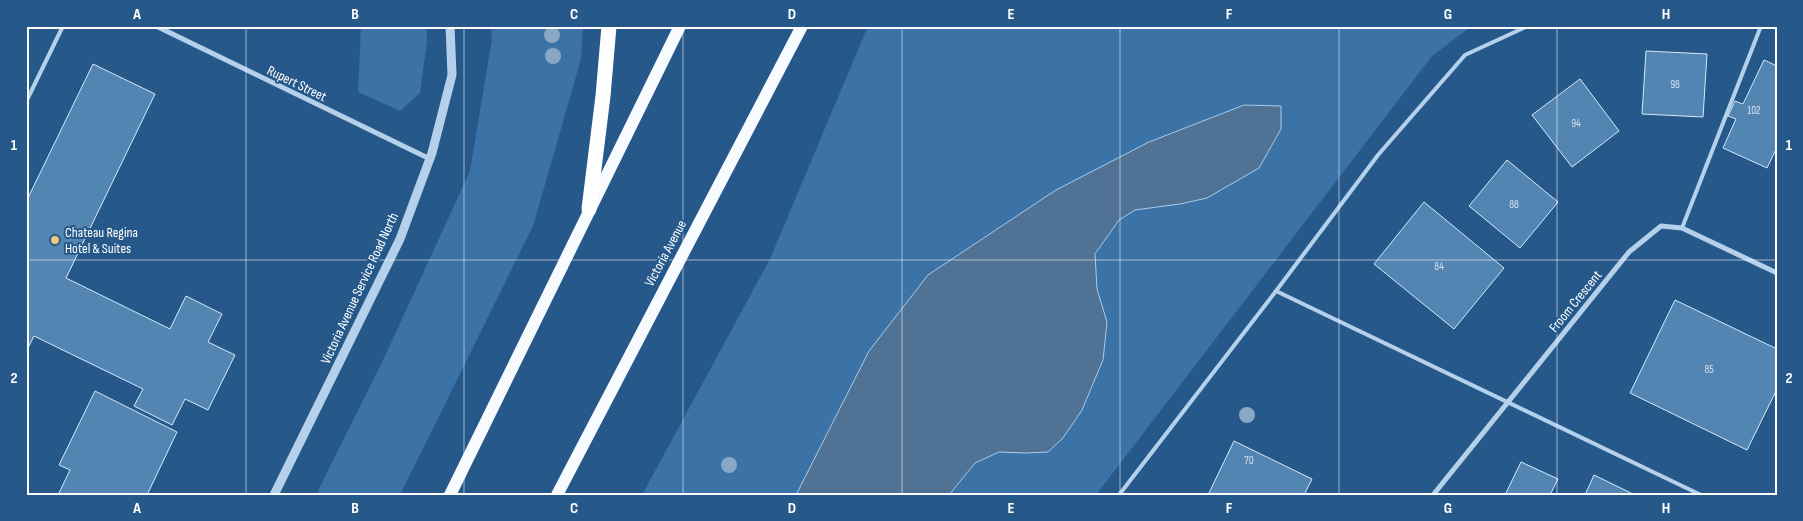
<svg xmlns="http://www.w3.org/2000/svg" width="1803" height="521" viewBox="0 0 1803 521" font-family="'Sofia Sans Condensed',sans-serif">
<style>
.green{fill:#3b73a7}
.water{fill:#507395;stroke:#a8cbea}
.building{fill:#5385b3;stroke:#d8e8f7}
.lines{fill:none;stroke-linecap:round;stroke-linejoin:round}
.service{stroke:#b4d0ea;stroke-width:4}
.minor{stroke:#b4d0ea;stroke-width:5}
.tertiary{stroke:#b4d0ea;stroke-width:9}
.primary{stroke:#f7fafe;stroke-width:12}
.motorway{stroke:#fff;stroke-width:15}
.tree{fill:#88a8c6}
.grid{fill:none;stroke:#fff;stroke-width:1;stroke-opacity:0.55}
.poi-dot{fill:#f3c779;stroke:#26598a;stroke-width:2}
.labels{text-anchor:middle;stroke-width:4;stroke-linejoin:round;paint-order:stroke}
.number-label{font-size:11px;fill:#d4e0ec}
.street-label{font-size:14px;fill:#fff;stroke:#26598a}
.poi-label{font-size:14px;fill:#fff;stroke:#26598a;text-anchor:start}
.neatline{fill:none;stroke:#fff;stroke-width:2}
.grid-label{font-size:16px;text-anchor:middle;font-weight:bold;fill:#fff}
</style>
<rect width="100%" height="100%" fill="#26598a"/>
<g class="green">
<polygon points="361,26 426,26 427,41 420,93 400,111 358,92"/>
<polygon points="491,26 583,26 581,59 533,226 400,495 316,495 385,356 470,171 492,39"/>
<polygon points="868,26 1472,26 1432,56 1096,495 642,495 770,259"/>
</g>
<polygon class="water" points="1244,105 1281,106 1281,129 1259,168 1207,198 1180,204 1135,210 1119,220 1095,254 1097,289 1107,322 1103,360 1082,410 1063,438 1048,452 1025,453 999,452 975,463 949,495 796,495 869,351 928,275 1056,190 1149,142"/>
<g class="building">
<polygon points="1646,51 1707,54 1703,117 1642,114"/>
<polygon points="1764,60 1777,66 1777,147 1767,168 1723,148 1736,119 1728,116 1735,101 1743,104"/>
<polygon points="93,64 155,94 66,278 170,329 186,296 222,314 208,342 235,355 208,410 185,399 172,425 134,406 143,389 34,336 26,352 26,202"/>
<polygon points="1580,79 1619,131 1572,167 1532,115"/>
<polygon points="1507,160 1558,202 1520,248 1469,206"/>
<polygon points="1424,202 1504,268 1454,329 1374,264"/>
<polygon points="1675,300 1777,349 1777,389 1747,450 1630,393"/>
<polygon points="95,391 177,432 147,495 58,495 70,470 59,465"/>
<polygon points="1234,441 1312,479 1304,495 1208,495"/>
<polygon points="1521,462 1558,479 1550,495 1505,495"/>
<polygon points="1594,475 1635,495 1585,495"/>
</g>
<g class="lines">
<g class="service">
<polyline points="26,102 63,26"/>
<polyline points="1682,228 1761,26"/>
<polyline points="1276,291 1701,495"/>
<polyline points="1119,495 1276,291 1378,155 1465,55 1528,26"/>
</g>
<g class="minor">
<polyline points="156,26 430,159"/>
<polyline points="1433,495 1629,252 1661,226 1682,228 1777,273"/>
</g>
<polyline class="tertiary" points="274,495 400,239 432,153 452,75 450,26"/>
<g class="primary">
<polyline points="450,495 680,26"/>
<polyline points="557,495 802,26"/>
</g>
<polyline class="motorway" points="589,209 603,96 609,26"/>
</g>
<g class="tree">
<circle cx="552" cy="35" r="8"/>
<circle cx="553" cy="56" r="8"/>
<circle cx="1247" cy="415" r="8"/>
<circle cx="729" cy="465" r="8"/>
</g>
<path class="grid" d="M 246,26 L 246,495M 464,26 L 464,495M 683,26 L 683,495M 902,26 L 902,495M 1120,26 L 1120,495M 1339,26 L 1339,495M 1557,26 L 1557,495M 26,260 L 1777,260"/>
<circle class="poi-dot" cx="55" cy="240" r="5"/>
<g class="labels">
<g class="number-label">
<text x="1675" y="88">98</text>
<text x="1754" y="114">102</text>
<text x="1576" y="127">94</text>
<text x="1514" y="208">88</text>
<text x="1439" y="270">84</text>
<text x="1709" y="373">85</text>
<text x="1249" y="464">70</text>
</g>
<g class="street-label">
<text transform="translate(297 83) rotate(26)" y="5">Rupert Street</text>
<text transform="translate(665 253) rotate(-62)" y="5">Victoria Avenue</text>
<text transform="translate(359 288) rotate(-65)" y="5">Victoria Avenue Service Road North</text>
<text transform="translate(1575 301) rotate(-51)" y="5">Froom Crescent</text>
</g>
<g class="poi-label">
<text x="65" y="237">Chateau Regina<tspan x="65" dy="16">Hotel &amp; Suites</tspan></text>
</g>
</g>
<rect width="1803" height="521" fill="none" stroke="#26598a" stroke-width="55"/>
<rect x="28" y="28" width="1748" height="466" class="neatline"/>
<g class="grid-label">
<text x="137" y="19">A</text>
<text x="355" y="19">B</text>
<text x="574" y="19">C</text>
<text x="792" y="19">D</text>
<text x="1011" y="19">E</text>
<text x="1229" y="19">F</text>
<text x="1448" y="19">G</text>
<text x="1666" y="19">H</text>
<text x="14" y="150">1</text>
<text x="1789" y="150">1</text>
<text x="14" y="383">2</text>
<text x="1789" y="383">2</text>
<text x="137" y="513">A</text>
<text x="355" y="513">B</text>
<text x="574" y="513">C</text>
<text x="792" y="513">D</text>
<text x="1011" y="513">E</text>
<text x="1229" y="513">F</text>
<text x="1448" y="513">G</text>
<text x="1666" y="513">H</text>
</g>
</svg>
